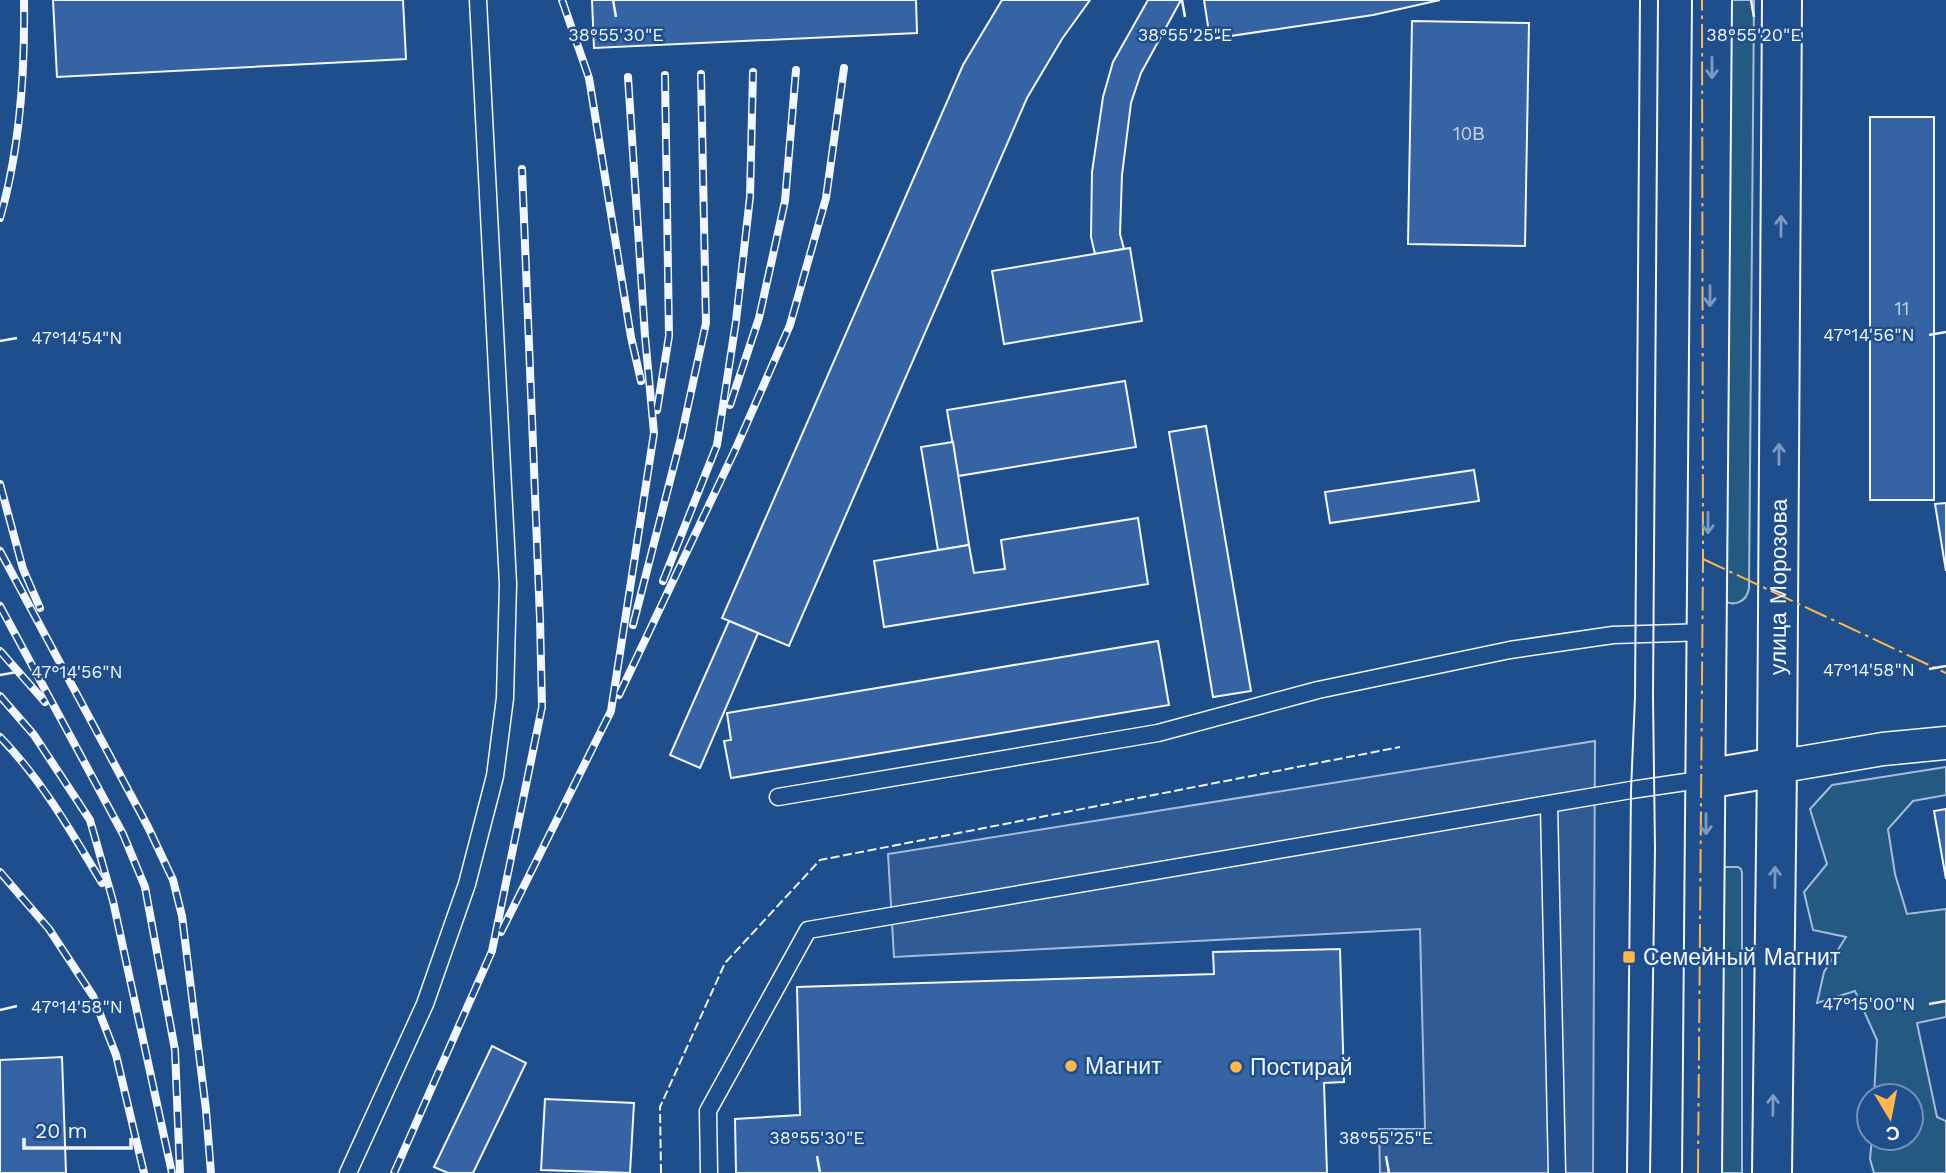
<svg xmlns="http://www.w3.org/2000/svg" width="1946" height="1173" viewBox="0 0 1946 1173" font-family="'Work Sans',sans-serif">
<style>
.green{fill:#245a82;stroke:#a8bbd7;stroke-width:2}
.parking{fill:#305b95;stroke:#a8bbd7;stroke-width:2}
.building{fill:#3563a3;stroke:#f2f6ff;stroke-width:2}
.lines{fill:none;stroke-linecap:round;stroke-linejoin:round}
.service-casing{stroke:#f2f6ff;stroke-width:19}
.minor-casing{stroke:#f2f6ff;stroke-width:35}
.secondary-casing{stroke:#f2f6ff;stroke-width:42}
.service{stroke:#1f4e8c;stroke-width:16}
.minor{stroke:#1f4e8c;stroke-width:32}
.secondary{stroke:#1f4e8c;stroke-width:38}
.tram{stroke:#f2f6ff;stroke-width:2}
.rail-casing{stroke:#f2f6ff;stroke-width:8}
.rail{stroke:#1f4e8c;stroke-width:5;stroke-dasharray:16;stroke-linecap:butt}
.fence{stroke:#f2f6ff;stroke-width:2;stroke-dasharray:9 3.5;stroke-linecap:butt}
.power{stroke:#ffb74d;stroke-width:2;stroke-dasharray:24 5 3.5 5;stroke-linecap:butt}
.oneway{stroke:#7e9ac0}
.ticks{fill:none;stroke:#f2f6ff;stroke-width:2.5}
.poi-dot{fill:#ffb74d;stroke:#1f4e8c;stroke-width:2.5}
.labels{text-anchor:middle;stroke-width:5;stroke-linejoin:round;paint-order:stroke}
.number-label{font-size:19px;fill:#c3d1e8}
.street-label{font-size:23px;fill:#f2f6ff;stroke:#1f4e8c}
.poi-label{font-size:23px;fill:#f2f6ff;stroke:#1f4e8c;text-anchor:start}
.ticks-label{font-size:18px;text-anchor:middle;fill:#f2f6ff;stroke:#1f4e8c;stroke-width:5;stroke-linejoin:round;paint-order:stroke}
</style>
<rect width="100%" height="100%" fill="#1f4e8c"/>
<g class="green">
<path d="M 1723,0 L 1754,0 L 1749,588 C 1747,602 1733,608 1722,599 Z"/>
<polygon points="1946,767 1946,795 1913,801 1888,829 1895,874 1907,914 1946,909 1946,1017 1917,1023 1937,1117 1946,1121 1946,1173 1874,1173 1870,1159 1872,1138 1911,1138 1911,1096 1874,1096 1877,1040 1855,991 1817,1003 1824,972 1846,937 1813,930 1804,892 1827,864 1810,809 1832,785"/>
<polygon points="1725,867 1738,867 1741,869 1742,873 1742,1173 1716,1173 1721,869"/>
</g>
<polygon class="parking" points="1595,741 1593,1173 1380,1173 1379,1129 1425,1129 1420,929 894,957 888,854"/>
<g class="building">
<polygon points="53,0 403,0 406,59 57,77"/>
<polygon points="592,0 916,0 917,33 594,48"/>
<polygon points="1002,0 1090,0 1062,39 1027,98 789,646 722,618 963,65"/>
<polygon points="1148,0 1181,0 1141,73 1131,103 1122,175 1120,234 1124,249 1095,254 1091,237 1092,172 1103,97 1113,62"/>
<polygon points="1204,0 1440,0 1373,15 1210,39"/>
<polygon points="1412,21 1529,23 1525,246 1408,244"/>
<rect x="1870" y="117" width="64" height="383"/>
<polygon points="1130,248 1142,321 1004,344 992,271"/>
<polygon points="1125,381 1136,447 958,476 947,410"/>
<polygon points="1206,426 1251,691 1213,697 1169,432"/>
<polygon points="953,442 969,545 938,550 921,447"/>
<polygon points="1474,470 1479,501 1330,523 1325,492"/>
<polygon points="1946,503 1946,571 1935,504"/>
<polygon points="1138,518 1148,584 884,627 874,561 969,545 974,573 1005,569 1001,540"/>
<polygon points="729,621 758,633 700,768 670,755"/>
<polygon points="1158,641 1169,705 731,778 724,741 731,740 727,713"/>
<polygon points="1946,809 1946,879 1934,811"/>
<polygon points="1340,949 1344,1082 1324,1083 1327,1173 736,1173 735,1119 800,1115 797,987 1214,974 1213,952"/>
<polygon points="492,1046 526,1063 473,1173 448,1173 434,1167"/>
<polygon points="62,1057 66,1173 0,1173 0,1060"/>
<polygon points="545,1099 634,1103 630,1173 541,1170"/>
</g>
<g class="lines">
<g class="service-casing">
<g id="service">
<polyline points="778,797 1158,733 1318,690 1510,650 1613,635 1707,632"/>
<polyline points="1549,805 1557,1173"/>
<polyline points="348,1173 425,1004 467,884 495,776 505,698 508,584 478,0"/>
<polyline points="709,1173 708,1111 808,930 1631,790 1706,779"/>
</g>
</g>
<g class="minor-casing">
<polyline id="minor" points="1777,767 1883,749 1946,743"/>
</g>
<g class="secondary-casing">
<g id="secondary">
<polyline points="1706,779 1777,767"/>
<polyline points="1702,1173 1712,0"/>
<path id="s1" d="M 1772,1173 L 1777,767 L 1782,0"/>
</g>
</g>
<use href="#service" class="service"/>
<use href="#minor" class="minor"/>
<use href="#secondary" class="secondary"/>
<g class="tram">
<polyline points="1627,1173 1631,790 1635,697 1640,0"/>
<polyline points="1650,1173 1655,849 1653,696 1658,0"/>
</g>
<g class="rail-casing">
<g id="rail">
<polyline points="562,0 589,78 631,337 641,381"/>
<path d="M 0,218 C 20,150 25,71 24,0"/>
<polyline points="730,405 759,318 785,201 796,70"/>
<polyline points="657,410 669,336 665,75"/>
<polyline points="0,484 23,569 40,608"/>
<polyline points="0,551 148,827 173,880 182,916 206,1110 211,1173"/>
<polyline points="663,581 717,445 736,321 750,197 753,72"/>
<polyline points="0,606 123,834 145,887 175,1050 180,1173"/>
<polyline points="633,625 681,438 706,323 701,74"/>
<polyline points="0,651 45,702"/>
<polyline points="619,695 736,448 790,325 826,198 844,68"/>
<polyline points="0,696 34,735 90,820 113,901 172,1173"/>
<path d="M 0,737 C 42,780 72,833 102,883"/>
<polyline points="0,872 49,929 93,996 116,1055 144,1173"/>
<polyline points="501,932 611,711 654,433 645,336 628,77"/>
<polyline points="394,1173 492,951 542,707 540,619 522,169"/>
</g>
</g>
<use href="#rail" class="rail"/>
<polyline class="fence" points="661,1173 660,1107 725,963 820,860 1400,747"/>
<g class="power">
<polyline points="1703,559 1946,673"/>
<polyline points="1698,1173 1703,559 1702,0"/>
</g>
</g>
<defs><path id="oneway-shaft" d="M-6 0H5M1.5-3L5.5 0L1.5 3" fill="none" stroke-width="1.6" stroke-linecap="round" stroke-linejoin="round" transform="scale(1.75)"/></defs>
<g class="oneway">
<use href="#oneway-shaft" transform="translate(1712 68) rotate(90)"/>
<use href="#oneway-shaft" transform="translate(1781 226) rotate(-90)"/>
<use href="#oneway-shaft" transform="translate(1710 296) rotate(90)"/>
<use href="#oneway-shaft" transform="translate(1779 454) rotate(-90)"/>
<use href="#oneway-shaft" transform="translate(1708 523) rotate(90)"/>
<use href="#oneway-shaft" transform="translate(1706 824) rotate(90)"/>
<use href="#oneway-shaft" transform="translate(1775 877) rotate(-89)"/>
<use href="#oneway-shaft" transform="translate(1773 1105) rotate(-89)"/>
</g>
<path class="ticks" d="M 613,0 L 616,17M 1182,0 L 1185,17M 1751,0 L 1754,17M 1929,335 L 1946,332M 0,341 L 17,338M 1929,669 L 1946,666M 0,675 L 17,672M 1929,1004 L 1946,1001M 0,1010 L 17,1006M 817,1156 L 820,1173M 1386,1156 L 1389,1173"/>
<g class="poi-dot">
<rect x="1622" y="950" width="14" height="14" rx="3.5"/>
<circle cx="1071" cy="1066" r="7"/>
<circle cx="1236" cy="1067" r="7"/>
</g>
<g class="labels">
<g class="number-label">
<text x="1469" y="140">10В</text>
<text x="1902" y="315">11</text>
</g>
<g class="street-label">
<text dy="8" stroke="none"><textPath href="#s1" startOffset="586">улица Морозова</textPath></text>
</g>
<g class="poi-label">
<text x="1643" y="965">Семейный Магнит</text>
<text x="1085" y="1074">Магнит</text>
<text x="1250" y="1075">Постирай</text>
</g>
</g>
<g class="ticks-label">
<text x="616" y="41">38°55'30"E</text>
<text x="1185" y="41">38°55'25"E</text>
<text x="1754" y="41">38°55'20"E</text>
<text x="1869" y="341">47°14'56"N</text>
<text x="77" y="344">47°14'54"N</text>
<text x="1869" y="676">47°14'58"N</text>
<text x="77" y="678">47°14'56"N</text>
<text x="1869" y="1010">47°15'00"N</text>
<text x="77" y="1013">47°14'58"N</text>
<text x="817" y="1144">38°55'30"E</text>
<text x="1386" y="1144">38°55'25"E</text>
</g>
<g transform="translate(1890 1117) rotate(170)"><circle r="33" fill="#1f4e8c" stroke="#7391ba" stroke-width="2"/>
<path d="M0-5L12 26L0 18L-12 26Z" fill="#ffb74d"/>
<text y="-10" font-size="19" font-weight="bold" text-anchor="middle" fill="#f2f6ff">С</text>
</g>
<path d="M24 1138v10h107v-10" fill="none" stroke="#f2f6ff" stroke-width="3.5"/>
<text x="35" y="1138" font-size="21" fill="#f2f6ff" stroke="#1f4e8c" stroke-width="5" paint-order="stroke">20 m</text>
</svg>
